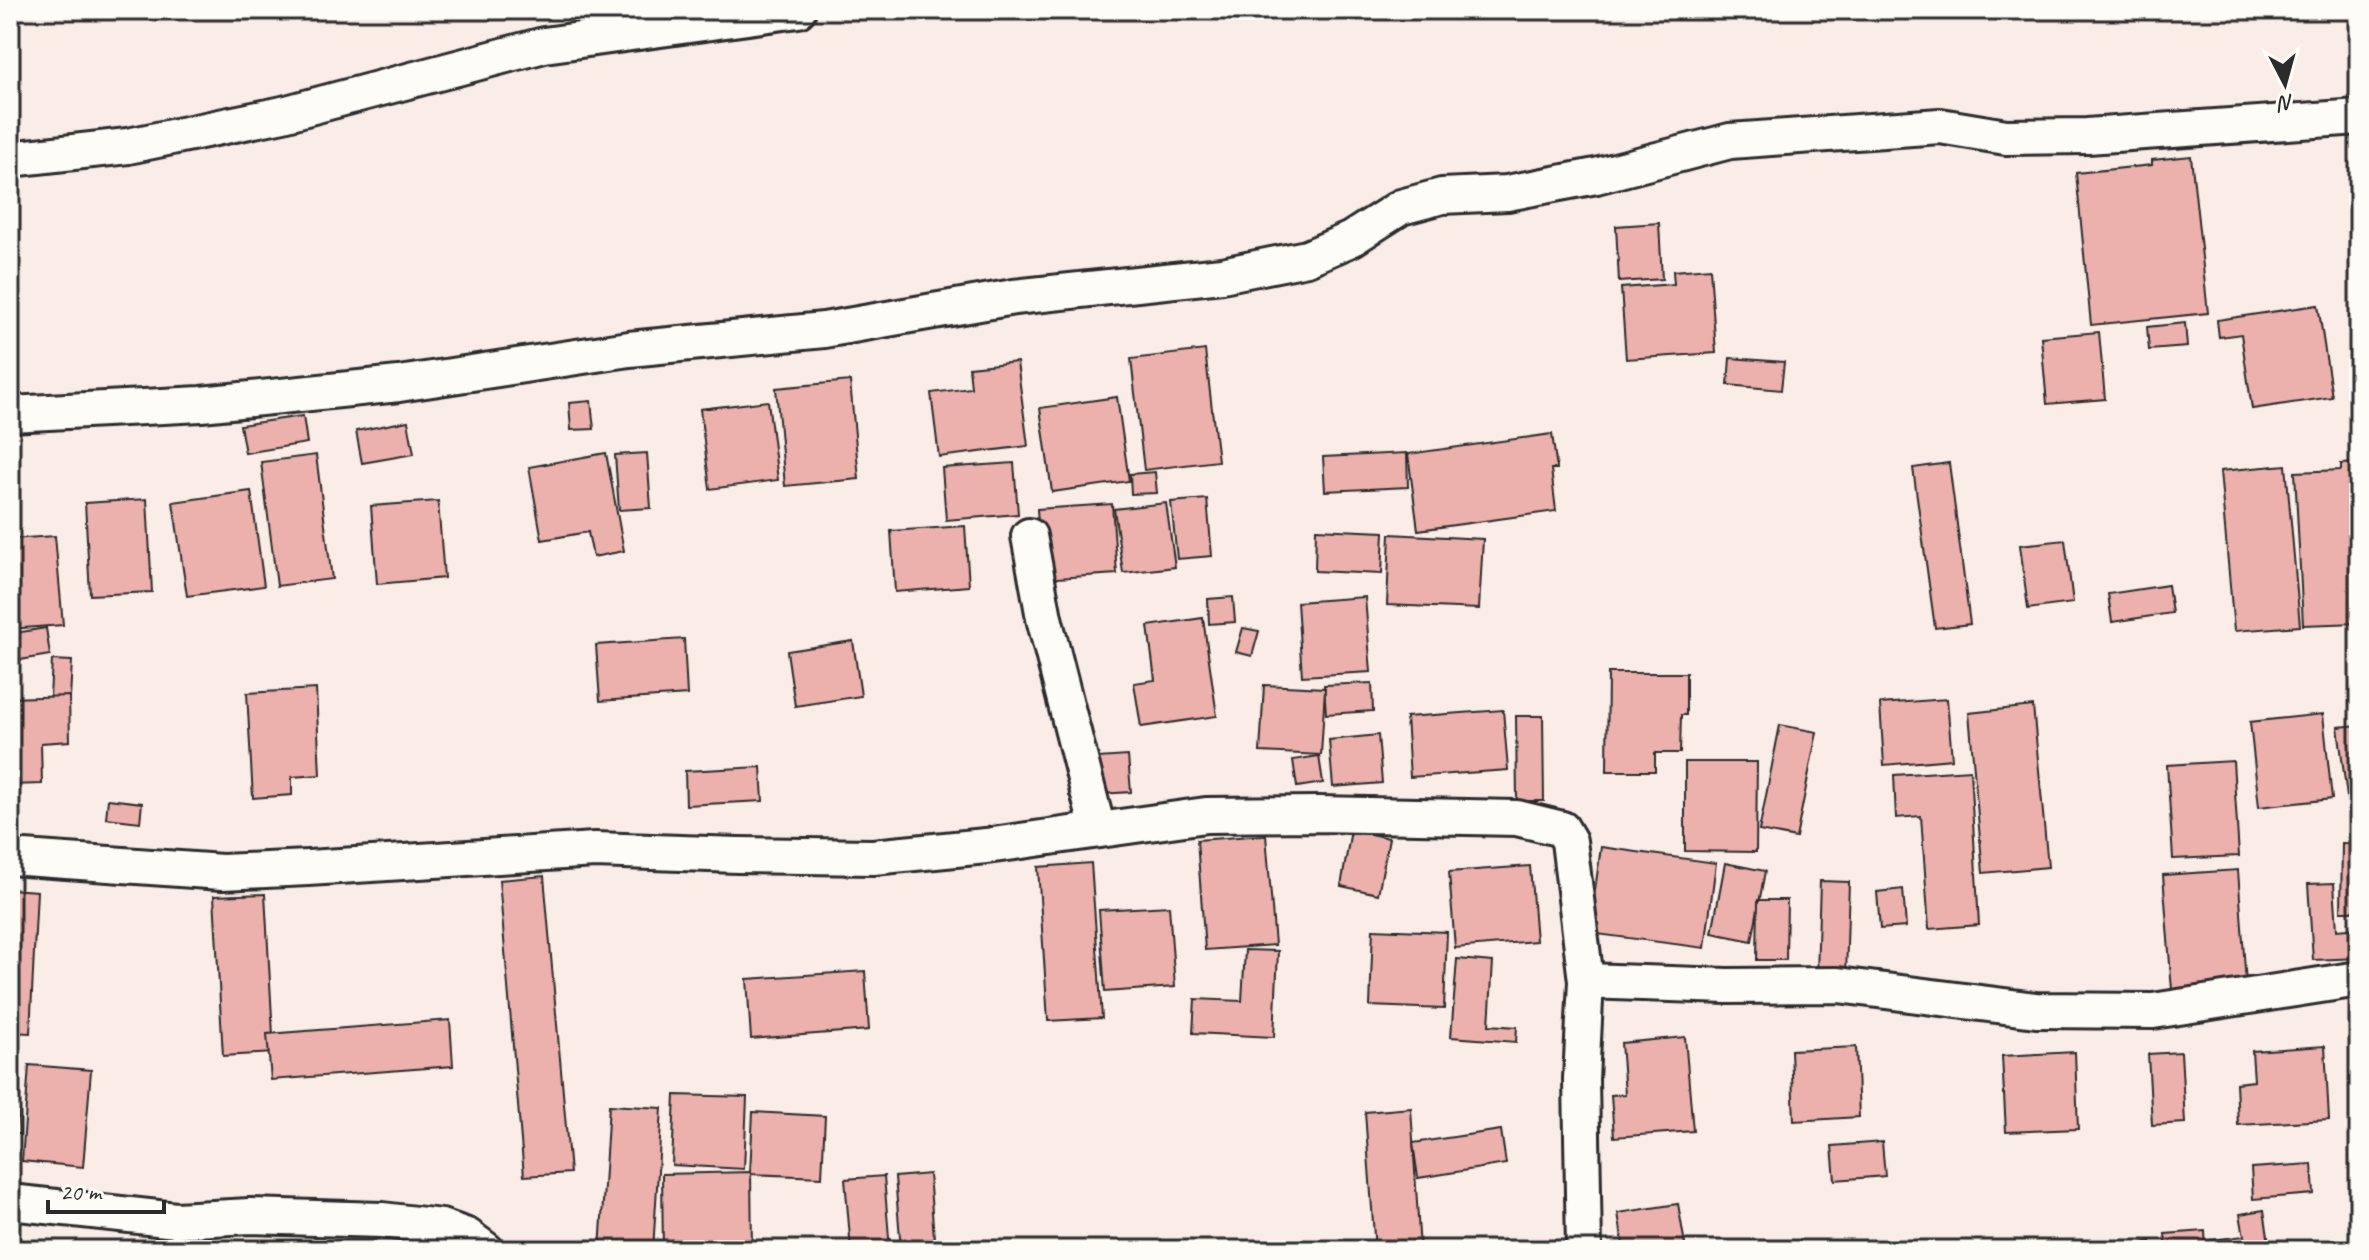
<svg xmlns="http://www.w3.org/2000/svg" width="2369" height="1260" viewBox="0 0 2369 1260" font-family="Caveat,sans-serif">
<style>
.building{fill:#ecb1ac;stroke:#2b2b2b;stroke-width:2}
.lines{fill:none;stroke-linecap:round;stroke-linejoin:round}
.street-casing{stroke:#2b2b2b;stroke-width:40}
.street{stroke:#fdfcf7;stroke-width:34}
</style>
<rect width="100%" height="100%" fill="#faede8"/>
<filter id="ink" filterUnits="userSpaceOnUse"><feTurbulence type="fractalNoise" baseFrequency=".0125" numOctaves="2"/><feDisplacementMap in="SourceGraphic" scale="16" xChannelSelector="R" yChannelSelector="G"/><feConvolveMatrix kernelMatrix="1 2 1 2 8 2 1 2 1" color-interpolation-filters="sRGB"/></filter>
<g filter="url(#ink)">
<g class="building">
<polygon points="2191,156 2208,313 2091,325 2076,173 2152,165 2152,160"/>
<polygon points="1659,223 1662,279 1619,282 1616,226"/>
<polygon points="1710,268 1716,353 1626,359 1621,288 1674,284 1673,271"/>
<polygon points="2318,305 2332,397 2252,409 2241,334 2219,337 2217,320"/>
<polygon points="2185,323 2187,347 2149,350 2147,327"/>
<polygon points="2099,332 2105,399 2047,404 2041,337"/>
<polygon points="1205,350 1218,461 1144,470 1131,359"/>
<polygon points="1730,358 1784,362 1781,390 1728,385"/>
<polygon points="1017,362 1028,446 939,457 931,393 971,388 969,367"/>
<polygon points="850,381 859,479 785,486 776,388"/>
<polygon points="1117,397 1129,481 1052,492 1040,408"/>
<polygon points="591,401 594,429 571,430 569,403"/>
<polygon points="768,401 778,480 710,489 700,409"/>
<polygon points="303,416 307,443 245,453 240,425"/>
<polygon points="408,421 414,454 362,463 356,431"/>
<polygon points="1552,434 1557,469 1551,469 1556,511 1418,530 1408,454"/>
<polygon points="606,453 624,551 593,557 588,532 542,540 529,467"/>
<polygon points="647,453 651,508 619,510 615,455"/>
<polygon points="1407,453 1408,487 1325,491 1323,457"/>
<polygon points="316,455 332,579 277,586 261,462"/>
<polygon points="1014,463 1018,514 946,520 942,468"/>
<polygon points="1949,463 1970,624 1935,628 1913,468"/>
<polygon points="2359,463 2359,623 2303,625 2295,472 2341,470 2341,464"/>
<polygon points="2286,465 2300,626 2234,631 2220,471"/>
<polygon points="1155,472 1157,493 1131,494 1130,474"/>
<polygon points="251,491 264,586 187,596 173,502"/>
<polygon points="147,499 152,592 90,595 85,503"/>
<polygon points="1207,499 1212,556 1177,559 1171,502"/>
<polygon points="438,501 444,578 377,584 371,506"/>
<polygon points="1166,503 1175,567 1123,573 1114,509"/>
<polygon points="1112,504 1117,574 1042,579 1037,509"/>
<polygon points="965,526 969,586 895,592 891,531"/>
<polygon points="1316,529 1384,532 1382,574 1315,571"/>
<polygon points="1390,534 1483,539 1479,609 1387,605"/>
<polygon points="55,536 63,625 10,629 10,539"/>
<polygon points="2065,540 2073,603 2028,609 2020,545"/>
<polygon points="2168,585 2172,613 2112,622 2108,594"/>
<polygon points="1233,597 1235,622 1209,624 1208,599"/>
<polygon points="1365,597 1371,672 1302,676 1297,602"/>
<polygon points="1203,618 1217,716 1141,727 1134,683 1155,680 1148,626"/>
<polygon points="46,628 50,655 20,660 15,633"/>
<polygon points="1243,628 1259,631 1252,656 1236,652"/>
<polygon points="684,639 687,695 600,701 596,645"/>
<polygon points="853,641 861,696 795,706 787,651"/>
<polygon points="52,660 72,661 70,698 50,697"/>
<polygon points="1608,673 1686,673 1686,715 1681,715 1680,753 1655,753 1655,771 1607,771"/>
<polygon points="1372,683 1373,711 1326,714 1324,685"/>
<polygon points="1264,685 1325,688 1321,755 1260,752"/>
<polygon points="316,689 320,775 292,777 292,795 253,798 247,693"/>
<polygon points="69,696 70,741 41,743 42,784 10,785 10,698"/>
<polygon points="1947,699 1952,759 1884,765 1880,704"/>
<polygon points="2033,706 2048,867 1983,873 1969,713"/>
<polygon points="1503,710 1508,770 1410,777 1406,717"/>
<polygon points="2323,714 2332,799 2259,807 2250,722"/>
<polygon points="1516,716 1543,716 1544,801 1517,801"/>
<polygon points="1780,725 1817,732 1796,838 1759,831"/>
<polygon points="2359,725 2359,843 2353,844 2338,727"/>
<polygon points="1378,735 1382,783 1333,787 1329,740"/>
<polygon points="1128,756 1131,792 1069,796 1067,760"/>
<polygon points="1319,756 1323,783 1297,787 1293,760"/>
<polygon points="2233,761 2239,856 2173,859 2167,765"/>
<polygon points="1685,762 1757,762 1756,852 1685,851"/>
<polygon points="761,767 763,801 686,805 685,771"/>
<polygon points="1970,770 1979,925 1929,929 1921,816 1896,818 1894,775"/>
<polygon points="108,799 142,803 140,822 106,818"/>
<polygon points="1351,830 1389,838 1378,894 1341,886"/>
<polygon points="1266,835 1275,945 1205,950 1197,840"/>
<polygon points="2342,843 2359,844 2359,911 2341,911"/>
<polygon points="1601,847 1716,863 1705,948 1589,933"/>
<polygon points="1091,863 1102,1018 1048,1021 1038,867"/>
<polygon points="1725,863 1765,871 1752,941 1712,933"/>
<polygon points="1530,866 1536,941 1455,948 1449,872"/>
<polygon points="2238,870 2246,984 2172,990 2163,875"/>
<polygon points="544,876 570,1173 524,1176 499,880"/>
<polygon points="1820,881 1849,882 1846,976 1817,975"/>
<polygon points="2334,883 2337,930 2359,928 2359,958 2313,960 2308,884"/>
<polygon points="10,889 37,891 30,1033 10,1032"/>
<polygon points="1903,889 1906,927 1880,929 1877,892"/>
<polygon points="265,894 274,1053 223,1056 214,896"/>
<polygon points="1758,900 1787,900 1786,960 1757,960"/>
<polygon points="1169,906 1175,987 1105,992 1099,910"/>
<polygon points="1373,929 1447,932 1444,1009 1370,1006"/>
<polygon points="1245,950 1278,951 1274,1037 1193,1033 1195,999 1242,1001"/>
<polygon points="1457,959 1493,962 1489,1025 1517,1027 1516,1042 1451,1037"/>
<polygon points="865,971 869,1030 751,1039 747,979"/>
<polygon points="450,1020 453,1066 271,1080 267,1034"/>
<polygon points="1685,1037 1693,1131 1614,1137 1611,1095 1625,1094 1621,1043"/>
<polygon points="2325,1046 2329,1120 2238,1125 2236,1083 2254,1081 2252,1051"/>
<polygon points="1856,1047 1859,1117 1794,1121 1791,1050"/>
<polygon points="2075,1052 2078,1129 2006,1132 2002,1056"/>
<polygon points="2181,1052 2185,1123 2152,1125 2148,1054"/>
<polygon points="10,1064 15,1064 19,1134 10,1134"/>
<polygon points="29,1065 91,1070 83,1167 22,1161"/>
<polygon points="675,1095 747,1097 744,1169 672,1165"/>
<polygon points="609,1105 662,1108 653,1250 600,1250"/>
<polygon points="1411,1108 1420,1250 1375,1250 1365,1112"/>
<polygon points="753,1112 825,1116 822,1177 750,1174"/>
<polygon points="1501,1130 1506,1164 1418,1178 1413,1143"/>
<polygon points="1882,1142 1885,1176 1835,1180 1832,1146"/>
<polygon points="2312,1164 2314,1194 2253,1199 2251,1168"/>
<polygon points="751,1172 752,1250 663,1250 662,1174"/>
<polygon points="929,1174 935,1250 901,1250 895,1177"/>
<polygon points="884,1176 890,1250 851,1250 845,1179"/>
<polygon points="1678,1204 1686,1250 1624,1250 1618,1213"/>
<polygon points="2264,1210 2270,1250 2213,1250 2211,1240 2244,1236 2240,1214"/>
<polygon points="2205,1231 2206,1250 2167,1250 2165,1234"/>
<polygon points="2151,1241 2152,1250 2108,1250"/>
</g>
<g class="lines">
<g class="street-casing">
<g id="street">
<polyline points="10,159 128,146 283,114 544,45 798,10"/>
<polyline points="10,414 201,404 399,384 629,349 824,330 1014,297 1222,275 1307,258 1351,239 1401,207 1442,196 1507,193 1596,176 1730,141 1940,126 2006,137 2087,136 2359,117"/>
<polyline points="1029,536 1044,618 1098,830"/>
<polyline points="10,857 222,872 308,868 595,850 738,855 873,857 986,846 1206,815 1318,814 1517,818 1562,829 1569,841 1586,981 1581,1079 1584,1250"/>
<polyline points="1586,981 1727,986 1838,985 2036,1010 2153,1011 2359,979"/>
<polyline points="10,1202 176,1220 250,1216 382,1220 441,1227 467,1236 486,1250"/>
</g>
</g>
<use href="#street" class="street"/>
</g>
</g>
<rect width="2369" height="1260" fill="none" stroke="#fdfcf7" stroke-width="40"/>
<rect x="20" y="20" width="2329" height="1220" fill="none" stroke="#2b2b2b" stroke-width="3" filter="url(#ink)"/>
<g transform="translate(2285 84) rotate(174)" stroke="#fdfcf7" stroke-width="6" paint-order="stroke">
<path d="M0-6L14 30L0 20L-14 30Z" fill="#2b2b2b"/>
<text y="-12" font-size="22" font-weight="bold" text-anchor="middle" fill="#2b2b2b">N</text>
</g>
<path d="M48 1200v12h116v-12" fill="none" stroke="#2b2b2b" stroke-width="4"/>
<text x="60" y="1200" font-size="24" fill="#2b2b2b" stroke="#fdfcf7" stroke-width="6" paint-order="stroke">20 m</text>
</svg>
